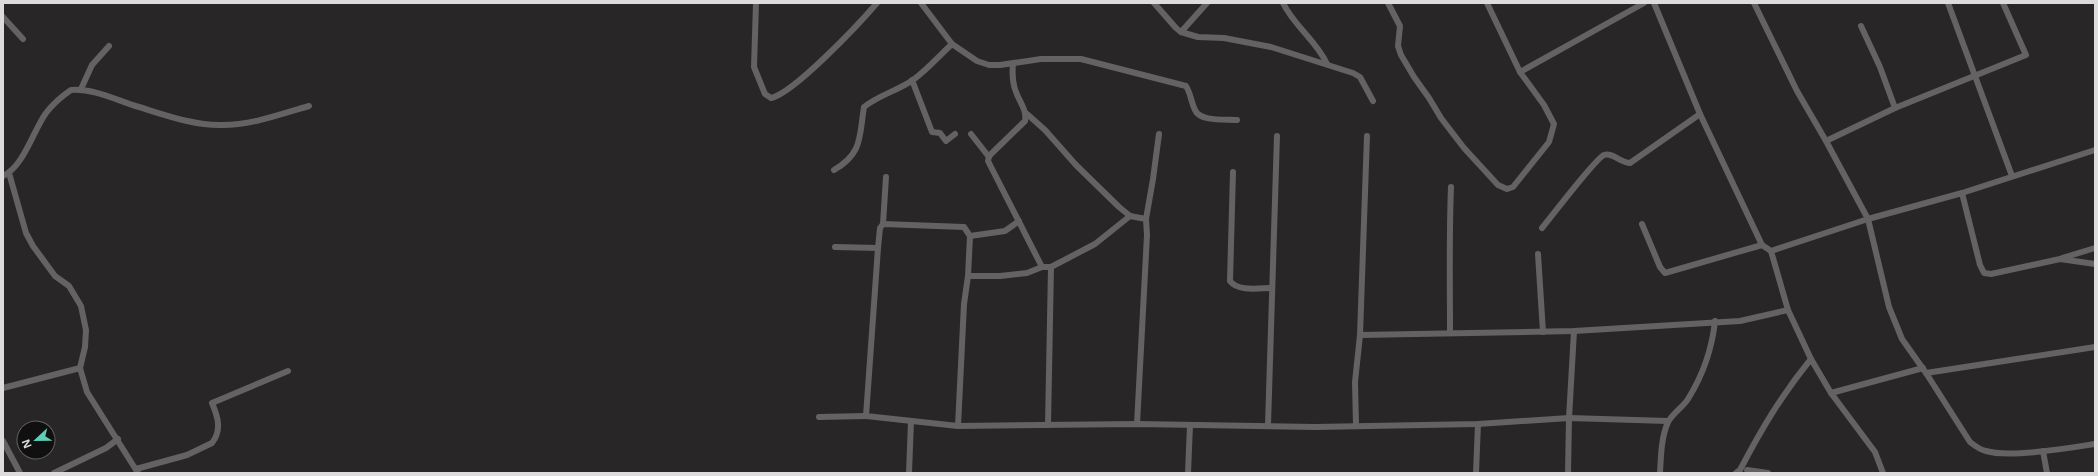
<svg xmlns="http://www.w3.org/2000/svg" width="2098" height="476" viewBox="0 0 2098 476" font-family="'Open Sans',sans-serif">
<style>
.lines{fill:none;stroke-linecap:round;stroke-linejoin:round}
.street{stroke:#646262;stroke-width:6}
</style>
<rect width="100%" height="100%" fill="#292628"/>
<g class="lines">
<g class="street">
<path d="M 756,3 L 754,67 L 765,94 L 771,98 C 794,93 859,24 877,3"/>
<path d="M 921,3 L 952,44 L 977,61 L 989,65 L 1000,65 L 1041,59 L 1081,59 L 1186,86 C 1191,94 1191,102 1195,110 C 1200,122 1226,119 1237,120"/>
<polyline points="1154,3 1176,28 1181,32 1198,37 1224,38 1271,47 1353,73 1360,77 1373,101"/>
<path d="M 1283,3 C 1294,26 1316,40 1327,64"/>
<polyline points="1388,3 1400,26 1398,46 1401,55 1414,77 1429,98 1441,118 1464,148 1498,185 1507,189 1513,187 1549,142 1554,124 1544,105 1520,72 1487,3"/>
<polyline points="1654,3 1700,114 1762,245 1771,251 1788,310 1811,359 1831,393 1875,452 1883,473"/>
<path d="M 1754,3 L 1797,91 L 1826,141 L 1868,219 L 1889,307 L 1902,339 L 1926,373 L 1970,442 C 1975,446 1980,450 1986,451 C 2010,458 2069,448 2095,444"/>
<polyline points="1948,3 2012,176"/>
<polyline points="3,17 23,39"/>
<polyline points="1861,26 1880,67 1895,108"/>
<polyline points="1181,32 1207,3"/>
<path d="M 1013,64 C 1012,74 1012,82 1016,92 C 1020,103 1027,110 1025,121 L 989,156 L 988,161 L 1042,267"/>
<polyline points="1520,72 1644,3"/>
<polyline points="912,80 932,132 940,133 946,141 955,134"/>
<polyline points="81,89 92,65 109,46"/>
<polyline points="1027,114 1045,130 1076,165 1119,207 1130,216 1146,219 1147,235 1137,424"/>
<polyline points="971,134 989,157"/>
<polyline points="1826,141 1895,108 2026,55 2003,3"/>
<path d="M 834,170 C 863,153 859,137 864,107 C 879,95 897,91 913,80 C 927,70 939,56 952,44"/>
<path d="M 1233,172 L 1230,281 C 1238,292 1260,288 1272,288"/>
<polyline points="9,173 26,233 33,246 55,276 69,286 81,306 86,330 85,347 80,368 87,392 138,473"/>
<path d="M 3,176 C 24,166 33,131 46,113 C 53,104 62,96 71,90 C 94,88 118,101 139,107 C 165,115 195,126 223,125 C 252,125 281,114 309,106"/>
<polyline points="1962,193 2095,150"/>
<polyline points="1130,216 1095,244 1051,267 1042,267 1027,273 1000,276 968,276 970,236 964,227 883,224 880,228 878,248 866,416 958,426 1137,424 1315,427 1478,424 1569,418 1668,421"/>
<polyline points="1146,219 1153,179 1159,134"/>
<polyline points="883,224 886,177"/>
<polyline points="1642,224 1660,267 1665,273 1762,245"/>
<path d="M 1542,228 C 1552,216 1595,159 1604,155 C 1612,152 1621,163 1630,163 L 1700,114"/>
<polyline points="970,236 1005,231 1019,221"/>
<polyline points="835,247 878,248"/>
<polyline points="1771,251 1868,219 1962,193 1980,265 1984,273 1991,274 2060,259 2095,264"/>
<polyline points="1538,254 1543,332"/>
<polyline points="2062,258 2095,248"/>
<path d="M 1450,333 C 1450,284 1449,236 1451,187"/>
<polyline points="1360,335 1574,331 1740,321 1788,310"/>
<polyline points="1926,373 2095,347"/>
<polyline points="3,388 80,368"/>
<polyline points="1831,393 1923,368"/>
<polyline points="819,417 866,416"/>
<polyline points="1048,425 1051,267"/>
<polyline points="1268,425 1277,136"/>
<polyline points="1356,425 1355,382 1360,335 1367,136"/>
<polyline points="958,426 964,304 968,276"/>
<polyline points="3,441 20,473"/>
<polyline points="2043,451 2047,473"/>
<path d="M 136,469 L 187,455 L 212,443 C 222,430 218,417 212,403 L 288,371"/>
<polyline points="1747,470 1768,473"/>
<polyline points="54,473 106,448 118,439"/>
<polyline points="909,473 911,421"/>
<polyline points="1188,473 1190,425"/>
<polyline points="1476,473 1478,424"/>
<polyline points="1568,473 1569,418 1574,331"/>
<path d="M 1660,473 C 1661,456 1661,438 1668,422 C 1673,413 1683,407 1688,399 C 1703,375 1712,349 1715,321"/>
<path d="M 1736,473 L 1740,470 C 1762,428 1781,396 1811,359"/>
</g>
</g>
<rect width="2098" height="476" fill="none" stroke="#dddbdc" stroke-width="8"/>
<g transform="translate(36 440) rotate(248)"><circle r="19" fill="#111010" stroke="#636162"/>
<path d="M0-3L7 15L0 10L-7 15Z" fill="#5eceb7"/>
<text y="-6" font-size="11" font-weight="bold" text-anchor="middle" fill="#dddbdc">N</text>
</g>
</svg>
